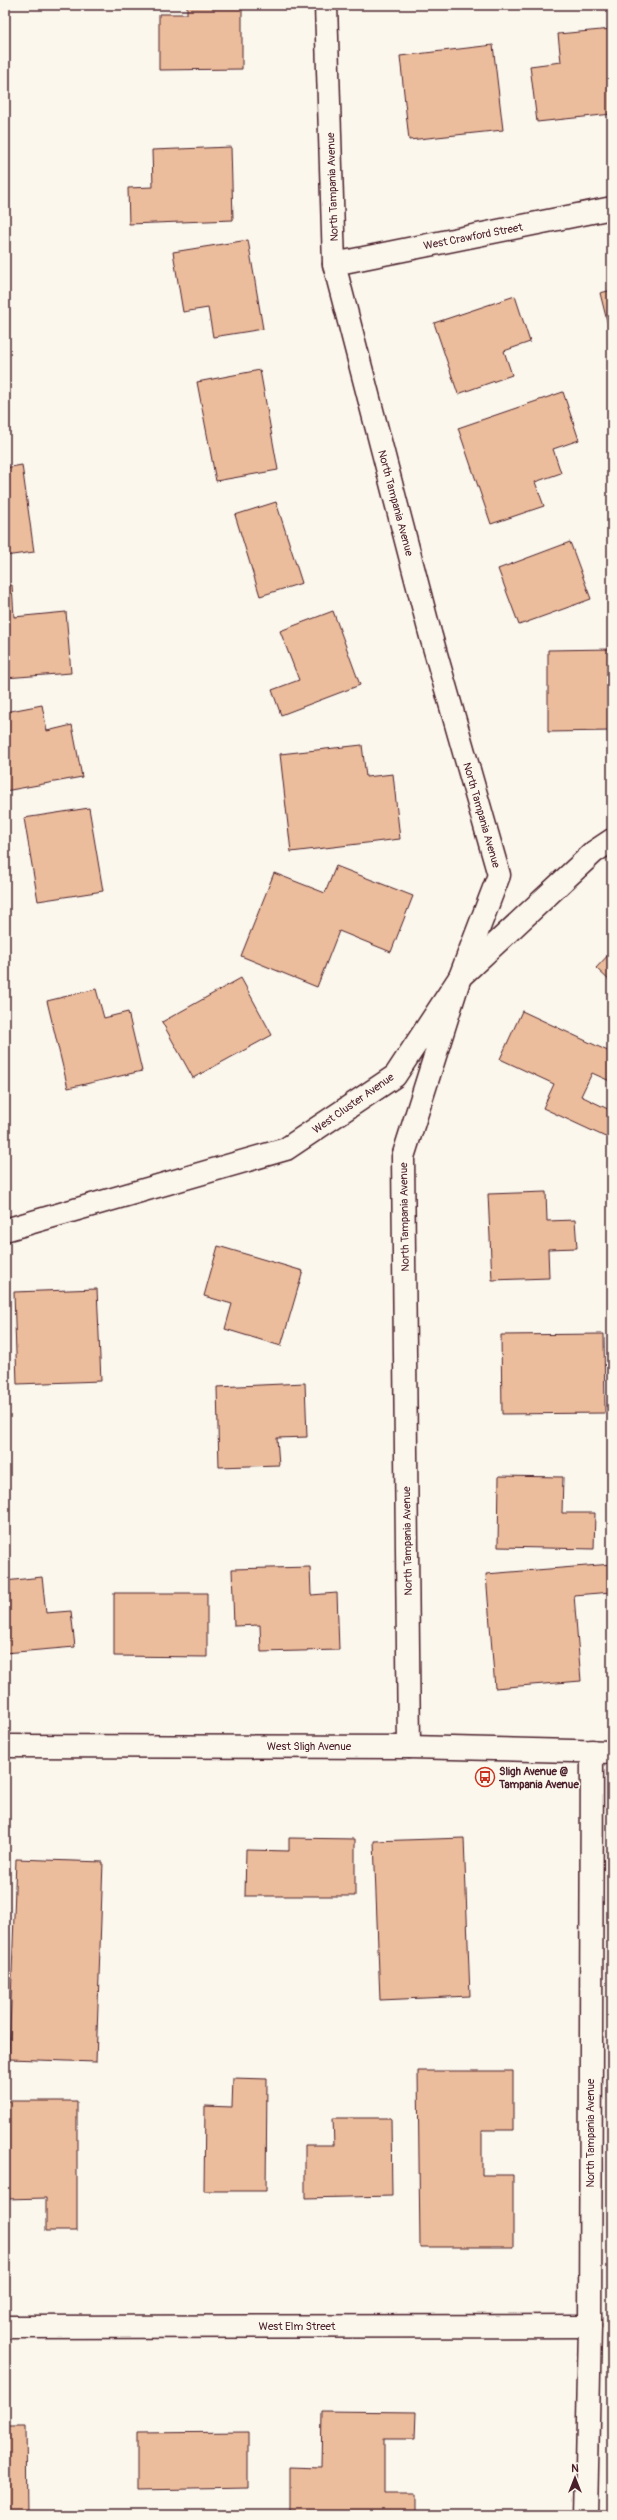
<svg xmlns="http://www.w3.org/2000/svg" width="617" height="2520" viewBox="0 0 617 2520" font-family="Pangolin,sans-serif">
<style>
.building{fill:#ecbd9c;stroke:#4a1f2b}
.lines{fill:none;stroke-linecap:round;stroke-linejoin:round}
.street-casing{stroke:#4a1f2b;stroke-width:25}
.secondary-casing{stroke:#4a1f2b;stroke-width:25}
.street{stroke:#fbf7ec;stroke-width:22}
.secondary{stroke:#fbf7ec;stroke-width:22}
.labels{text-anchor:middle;stroke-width:3;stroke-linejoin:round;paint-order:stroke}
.street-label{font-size:11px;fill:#4a1f2b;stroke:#fbf7ec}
.poi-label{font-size:11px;font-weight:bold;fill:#4a1f2b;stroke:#fbf7ec;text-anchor:start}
</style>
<rect width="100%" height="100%" fill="#fbf7ec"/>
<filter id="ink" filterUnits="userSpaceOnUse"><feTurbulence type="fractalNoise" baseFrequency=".025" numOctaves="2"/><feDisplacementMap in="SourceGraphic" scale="8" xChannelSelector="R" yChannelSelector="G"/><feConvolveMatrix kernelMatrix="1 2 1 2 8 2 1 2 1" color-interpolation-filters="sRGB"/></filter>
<g filter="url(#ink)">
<g class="building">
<polygon points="187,5 242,5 242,69 159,70 159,14 187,14"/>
<polygon points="612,29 612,114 537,122 530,66 561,62 558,34"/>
<polygon points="493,45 503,130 409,140 400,56"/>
<polygon points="231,147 233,220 129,224 128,188 153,187 152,150"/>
<polygon points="248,240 263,329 213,337 208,308 183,312 173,252"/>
<polygon points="612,290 612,341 600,293"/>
<polygon points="515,296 530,342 504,351 512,375 458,394 434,323"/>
<polygon points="260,370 278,470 216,481 197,382"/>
<polygon points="563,392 579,440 553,449 561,473 535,482 544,506 491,524 458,428"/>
<polygon points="22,465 34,552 5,556 5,468"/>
<polygon points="276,502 302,583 260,596 235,515"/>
<polygon points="570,542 591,599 519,625 498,569"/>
<polygon points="12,585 14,617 66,612 71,673 5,678 5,586"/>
<polygon points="333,611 360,685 281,715 272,690 299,680 280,631"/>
<polygon points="612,649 612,731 548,732 548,650"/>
<polygon points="42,705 47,731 72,725 82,777 5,791 5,712"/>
<polygon points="362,745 366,777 393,774 400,839 291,852 280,754"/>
<polygon points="89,808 103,891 38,901 24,818"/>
<polygon points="336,866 413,896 391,952 339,931 317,987 241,956 274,873 325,893"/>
<polygon points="612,951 612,983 596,968"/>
<polygon points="241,978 272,1035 193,1078 162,1022"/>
<polygon points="96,989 104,1018 128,1012 142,1071 68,1088 47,1001"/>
<polygon points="522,1011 612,1053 612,1082 592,1073 581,1096 612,1111 612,1140 543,1108 554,1084 500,1059"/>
<polygon points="546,1192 547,1221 575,1220 577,1248 548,1249 549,1278 492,1280 488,1194"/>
<polygon points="218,1246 303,1271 281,1346 225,1329 232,1304 204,1296"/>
<polygon points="97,1289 101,1381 17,1384 14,1292"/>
<polygon points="604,1334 605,1413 502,1414 501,1335"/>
<polygon points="305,1383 307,1437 277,1438 279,1465 219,1467 217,1387"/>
<polygon points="499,1476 563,1477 562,1513 595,1513 594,1549 498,1547"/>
<polygon points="612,1564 612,1592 574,1595 581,1681 495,1688 486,1574"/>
<polygon points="310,1567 311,1595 337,1593 339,1650 261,1652 260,1625 234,1626 232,1569"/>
<polygon points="42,1577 46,1613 71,1611 75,1647 5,1653 5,1581"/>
<polygon points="114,1593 207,1593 207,1657 114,1656"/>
<polygon points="289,1838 355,1839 355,1896 245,1896 246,1850 289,1851"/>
<polygon points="464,1838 470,1996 380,2000 374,1841"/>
<polygon points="16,1859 103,1862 96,2062 9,2059"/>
<polygon points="418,2071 513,2071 513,2130 482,2130 482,2175 513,2175 513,2247 420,2247"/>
<polygon points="233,2078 267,2079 266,2191 204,2191 205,2106 232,2107"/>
<polygon points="5,2101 77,2101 77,2231 46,2231 46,2198 5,2199"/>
<polygon points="333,2118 391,2118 392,2196 305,2198 305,2145 334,2145"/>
<polygon points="322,2411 416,2412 415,2439 384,2439 384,2494 416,2494 416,2515 290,2515 290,2467 321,2468"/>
<polygon points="5,2426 26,2426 27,2515 5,2515"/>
<polygon points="248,2432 248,2488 137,2490 137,2433"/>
</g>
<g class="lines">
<g class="street-casing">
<g id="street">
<polyline points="326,5 334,264 430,633 499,875 460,977 403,1157 409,1747"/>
<polyline points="334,264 612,208"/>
<polyline points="5,1230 286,1149 395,1076 460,977 594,852 612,840"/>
<polyline points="5,2327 590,2326"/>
<polyline points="586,2515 590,2326 592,1751"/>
</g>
</g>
<g class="secondary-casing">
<polyline id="secondary" points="5,1746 409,1747 612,1752"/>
</g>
<use href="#street" class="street"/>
<use href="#secondary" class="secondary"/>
</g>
</g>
<defs>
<g id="bus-ring" transform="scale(1)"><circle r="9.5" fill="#fbf7ec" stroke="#c8321e" stroke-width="1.5"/><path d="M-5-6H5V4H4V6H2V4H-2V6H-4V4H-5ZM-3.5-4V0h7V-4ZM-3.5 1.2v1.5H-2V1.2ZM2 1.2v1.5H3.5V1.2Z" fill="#c8321e"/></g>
</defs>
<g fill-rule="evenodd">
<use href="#bus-ring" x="485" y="1777"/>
</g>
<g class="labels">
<g class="street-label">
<text transform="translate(332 187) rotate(-92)" y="4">North Tampania Avenue</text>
<text transform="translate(473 236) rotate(-11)" y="4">West Crawford Street</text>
<text transform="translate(396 503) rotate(75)" y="4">North Tampania Avenue</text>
<text transform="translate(482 815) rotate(74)" y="4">North Tampania Avenue</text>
<text transform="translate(353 1103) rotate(-35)" y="4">West Cluster Avenue</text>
<text transform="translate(404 1217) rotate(-91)" y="4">North Tampania Avenue</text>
<text transform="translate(407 1541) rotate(-91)" y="4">North Tampania Avenue</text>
<text x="309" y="1750">West Sligh Avenue</text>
<text transform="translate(590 2133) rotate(-90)" y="4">North Tampania Avenue</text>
<text x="297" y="2330">West Elm Street</text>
</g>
<g class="poi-label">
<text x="499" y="1775">Sligh Avenue @<tspan x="499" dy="13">Tampania Avenue</tspan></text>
</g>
</g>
<rect width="617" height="2520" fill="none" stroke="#fbf7ec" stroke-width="20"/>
<rect x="10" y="10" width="597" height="2500" fill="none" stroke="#4a1f2b" stroke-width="1.5" filter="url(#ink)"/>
<g transform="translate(575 2478)" stroke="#fbf7ec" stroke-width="3" paint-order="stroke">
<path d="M0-3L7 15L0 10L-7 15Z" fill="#4a1f2b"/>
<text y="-6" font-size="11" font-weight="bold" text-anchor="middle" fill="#4a1f2b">N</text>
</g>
</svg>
